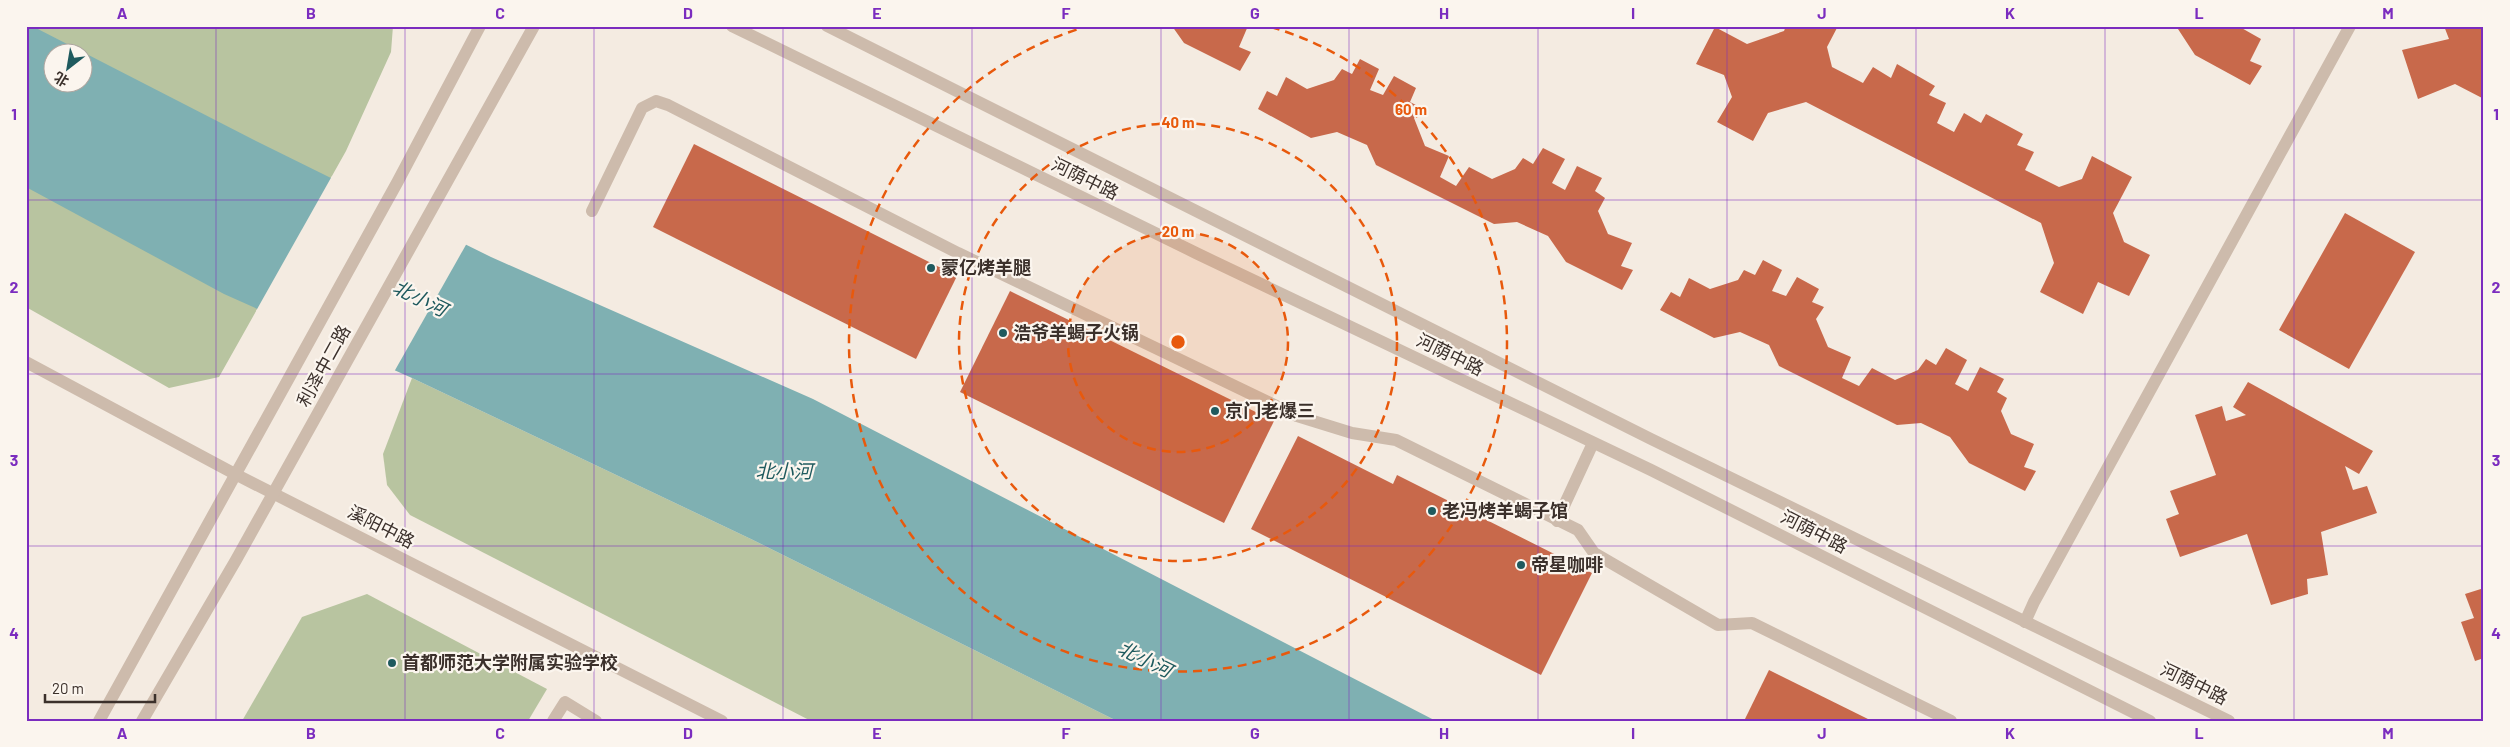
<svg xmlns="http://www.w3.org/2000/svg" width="2510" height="747" viewBox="0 0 2510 747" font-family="Barlow,'Noto Sans SC',sans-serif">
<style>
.green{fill:#b8c4a0;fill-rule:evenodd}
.water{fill:#7fb0b2;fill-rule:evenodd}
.pier{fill:#f4ebe1}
.building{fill:#c8694b}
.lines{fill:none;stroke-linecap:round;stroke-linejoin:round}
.service{stroke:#cdbbac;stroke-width:12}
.pedestrian{stroke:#cdbbac;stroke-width:12}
.minor{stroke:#cdbbac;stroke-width:12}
.tertiary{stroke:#cdbbac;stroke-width:12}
.grid{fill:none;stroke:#7b2cbf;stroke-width:1;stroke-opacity:0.55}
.ring{fill:none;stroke:#e8590c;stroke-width:2.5;stroke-dasharray:9 6}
.poi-dot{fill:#1f5a5e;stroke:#fbf5ee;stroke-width:2}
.labels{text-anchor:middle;stroke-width:4.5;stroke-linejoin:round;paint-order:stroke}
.street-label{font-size:18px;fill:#3b302b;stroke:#fbf5ee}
.poi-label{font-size:18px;font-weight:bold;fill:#3b302b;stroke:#fbf5ee;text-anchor:start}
.water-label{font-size:19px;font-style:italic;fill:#1f5a5e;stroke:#fbf5ee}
.centre{fill:#e8590c;stroke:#fbf5ee;stroke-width:2.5}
.ring-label{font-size:15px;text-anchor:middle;font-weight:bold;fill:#e8590c;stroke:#fbf5ee;stroke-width:4.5;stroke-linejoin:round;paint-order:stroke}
.neatline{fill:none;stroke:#7b2cbf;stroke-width:2}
.grid-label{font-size:16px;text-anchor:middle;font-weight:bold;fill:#7b2cbf}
</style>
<rect width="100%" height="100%" fill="#f4ebe1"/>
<g class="green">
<path d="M 26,26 L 393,26 L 391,52 L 346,151 L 219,377 L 169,388 L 26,307 ZM 52,52 L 82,52 L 82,82 L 52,82 Z"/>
<polygon points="412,378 753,540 1117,721 811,721 410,515 387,485 383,454"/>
<polygon points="367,594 547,689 528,721 242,721 302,617"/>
</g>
<path class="water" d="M 26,26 L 32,26 L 256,141 L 491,257 L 813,399 L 1436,721 L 1117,721 L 753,540 L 412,378 L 224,294 L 26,187 ZM 52,52 L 82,52 L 82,82 L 52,82 Z"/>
<polygon class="pier" points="332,176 467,243 394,372 256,311"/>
<g class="building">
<polygon points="1172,26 1248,26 1239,47 1251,52 1240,71 1184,43"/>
<polygon points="1786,26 1838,26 1827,47 1832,67 1863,83 1873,67 1891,78 1897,64 1935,86 1929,95 1946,103 1937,123 1954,132 1964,113 1981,123 1986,114 2023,134 2017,145 2034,152 2025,170 2059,187 2082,179 2092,156 2132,177 2113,213 2124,242 2150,255 2129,296 2098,282 2083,314 2040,292 2054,263 2041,223 1806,102 1768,113 1753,141 1717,122 1732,97 1724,75 1696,64 1715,27 1747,44 1784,31"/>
<polygon points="2172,26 2238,26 2261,39 2250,61 2262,66 2250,85 2195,55 2178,29"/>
<polygon points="2444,26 2484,26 2484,99 2455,84 2418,99 2402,50 2449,39"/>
<polygon points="1360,59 1379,69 1370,90 1383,95 1394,76 1416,88 1410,102 1420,107 1414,118 1425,146 1449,156 1440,177 1456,186 1469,167 1492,179 1515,169 1523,158 1533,164 1543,148 1565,159 1552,183 1565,190 1577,166 1602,178 1595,191 1605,198 1598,211 1608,234 1632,243 1621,266 1633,270 1622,290 1566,262 1548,236 1517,222 1494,224 1376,165 1367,145 1337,132 1311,138 1258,109 1267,91 1277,96 1286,77 1307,89 1334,80 1342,69 1352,74"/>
<polygon points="694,144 957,276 916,359 653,227"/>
<polygon points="2345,213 2415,252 2349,369 2279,330"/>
<polygon points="1763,260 1782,270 1772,291 1786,296 1797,277 1819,289 1812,302 1824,307 1816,319 1828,347 1851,357 1842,378 1859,386 1872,368 1895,380 1918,370 1926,359 1936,365 1946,348 1967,360 1955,384 1968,391 1980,367 2004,379 1997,392 2007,398 2001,411 2011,434 2034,444 2024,467 2036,471 2025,491 1969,463 1950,437 1921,423 1897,425 1779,366 1769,345 1740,332 1714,338 1660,310 1671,292 1680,297 1689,278 1710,289 1738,280 1744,270 1755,275"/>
<polygon points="1010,291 1274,421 1224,523 960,392"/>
<polygon points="2248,382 2373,451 2359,474 2345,466 2353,490 2367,486 2377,513 2321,532 2328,575 2307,579 2308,594 2271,605 2247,534 2180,557 2166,519 2179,514 2170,491 2216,475 2195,415 2222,406 2226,421 2246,415 2233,407"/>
<polygon points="1298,436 1393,484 1397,475 1592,573 1541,675 1251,529"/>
<polygon points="2484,588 2484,658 2475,661 2461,622 2474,618 2465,594"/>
<polygon points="1769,670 1872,721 1744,721"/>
</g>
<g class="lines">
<g class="service">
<polyline points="592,211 642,108 656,101 668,105 958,253 1297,416 1352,433 1396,440 1578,530 1594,553 1718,625 1752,623 1951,721"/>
<polyline points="1557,521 1593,443"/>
</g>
<polyline class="pedestrian" points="553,721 565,702 596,721"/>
<polyline class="minor" points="2025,622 2034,602 2350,26"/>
<g class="tertiary">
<polyline points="732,26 1196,253 1651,470 2150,721"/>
<polyline points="827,26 1651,439 2229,721"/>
<polyline points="26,362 235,474 722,721"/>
<polyline points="99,721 398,181 480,26"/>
<polyline points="142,721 236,560 534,26"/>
</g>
</g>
<path class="grid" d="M 216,26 L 216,721M 405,26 L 405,721M 594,26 L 594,721M 783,26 L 783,721M 972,26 L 972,721M 1161,26 L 1161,721M 1349,26 L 1349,721M 1538,26 L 1538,721M 1727,26 L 1727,721M 1916,26 L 1916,721M 2105,26 L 2105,721M 2294,26 L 2294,721M 26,200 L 2484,200M 26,374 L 2484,374M 26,546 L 2484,546"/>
<circle cx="1178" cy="342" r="110" fill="#e8590c" fill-opacity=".12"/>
<g class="ring">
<circle cx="1178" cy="342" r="110"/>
<circle cx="1178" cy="342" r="219"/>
<path d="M1271 27A329 329 0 1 1 1085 27"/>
</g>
<g class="poi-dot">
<circle cx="931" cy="268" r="5"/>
<circle cx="1003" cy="333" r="5"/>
<circle cx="1215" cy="411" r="5"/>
<circle cx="1432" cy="511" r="5"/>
<circle cx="1521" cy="565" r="5"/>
<circle cx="392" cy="663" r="5"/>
</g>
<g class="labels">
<g class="street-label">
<text transform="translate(1085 179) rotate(26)" y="6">河荫中路</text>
<text transform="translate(1450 355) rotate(26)" y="6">河荫中路</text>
<text transform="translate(324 366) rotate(-61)" y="6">利泽中二路</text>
<text transform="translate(381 527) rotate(27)" y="6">溪阳中路</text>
<text transform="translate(1814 532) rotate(27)" y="6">河荫中路</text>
<text transform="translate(2194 684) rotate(26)" y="6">河荫中路</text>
</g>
<g class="poi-label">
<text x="941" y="274">蒙亿烤羊腿</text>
<text x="1013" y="339">浩爷羊蝎子火锅</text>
<text x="1225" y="417">京门老爆三</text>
<text x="1442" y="517">老冯烤羊蝎子馆</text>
<text x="1531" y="571">帝星咖啡</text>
<text x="402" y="669">首都师范大学附属实验学校</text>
</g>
<g class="water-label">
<text transform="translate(420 298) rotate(26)" y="7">北小河</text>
<text x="784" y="478">北小河</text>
<text transform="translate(1145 659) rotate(26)" y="7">北小河</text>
</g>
</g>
<circle cx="1178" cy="342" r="8" class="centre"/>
<g class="ring-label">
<text x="1411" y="115">60 m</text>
<text x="1178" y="128">40 m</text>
<text x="1178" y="237">20 m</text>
</g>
<rect width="2510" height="747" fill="none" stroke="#fbf5ee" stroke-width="55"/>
<g transform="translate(68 68) rotate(211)"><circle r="24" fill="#fbf5ee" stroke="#aea6a0"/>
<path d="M0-4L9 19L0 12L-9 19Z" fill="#1f5a5e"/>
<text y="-8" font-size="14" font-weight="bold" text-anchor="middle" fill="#3b302b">北</text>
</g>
<path d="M45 694v8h110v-8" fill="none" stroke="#3b302b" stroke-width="2.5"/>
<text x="52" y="694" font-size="15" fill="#3b302b" stroke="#fbf5ee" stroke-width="4" paint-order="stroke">20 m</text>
<rect x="28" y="28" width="2454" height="692" class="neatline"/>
<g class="grid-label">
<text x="122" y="19">A</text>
<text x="311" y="19">B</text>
<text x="500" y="19">C</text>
<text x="688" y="19">D</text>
<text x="877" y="19">E</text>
<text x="1066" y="19">F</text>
<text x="1255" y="19">G</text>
<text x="1444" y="19">H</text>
<text x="1633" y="19">I</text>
<text x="1822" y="19">J</text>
<text x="2010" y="19">K</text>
<text x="2199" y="19">L</text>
<text x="2388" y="19">M</text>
<text x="14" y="120">1</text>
<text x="2496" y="120">1</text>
<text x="14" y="293">2</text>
<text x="2496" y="293">2</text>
<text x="14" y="466">3</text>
<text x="2496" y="466">3</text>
<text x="14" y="639">4</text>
<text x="2496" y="639">4</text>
<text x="122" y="739">A</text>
<text x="311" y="739">B</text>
<text x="500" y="739">C</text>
<text x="688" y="739">D</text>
<text x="877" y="739">E</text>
<text x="1066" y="739">F</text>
<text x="1255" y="739">G</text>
<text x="1444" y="739">H</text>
<text x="1633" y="739">I</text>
<text x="1822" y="739">J</text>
<text x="2010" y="739">K</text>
<text x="2199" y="739">L</text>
<text x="2388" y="739">M</text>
</g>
</svg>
